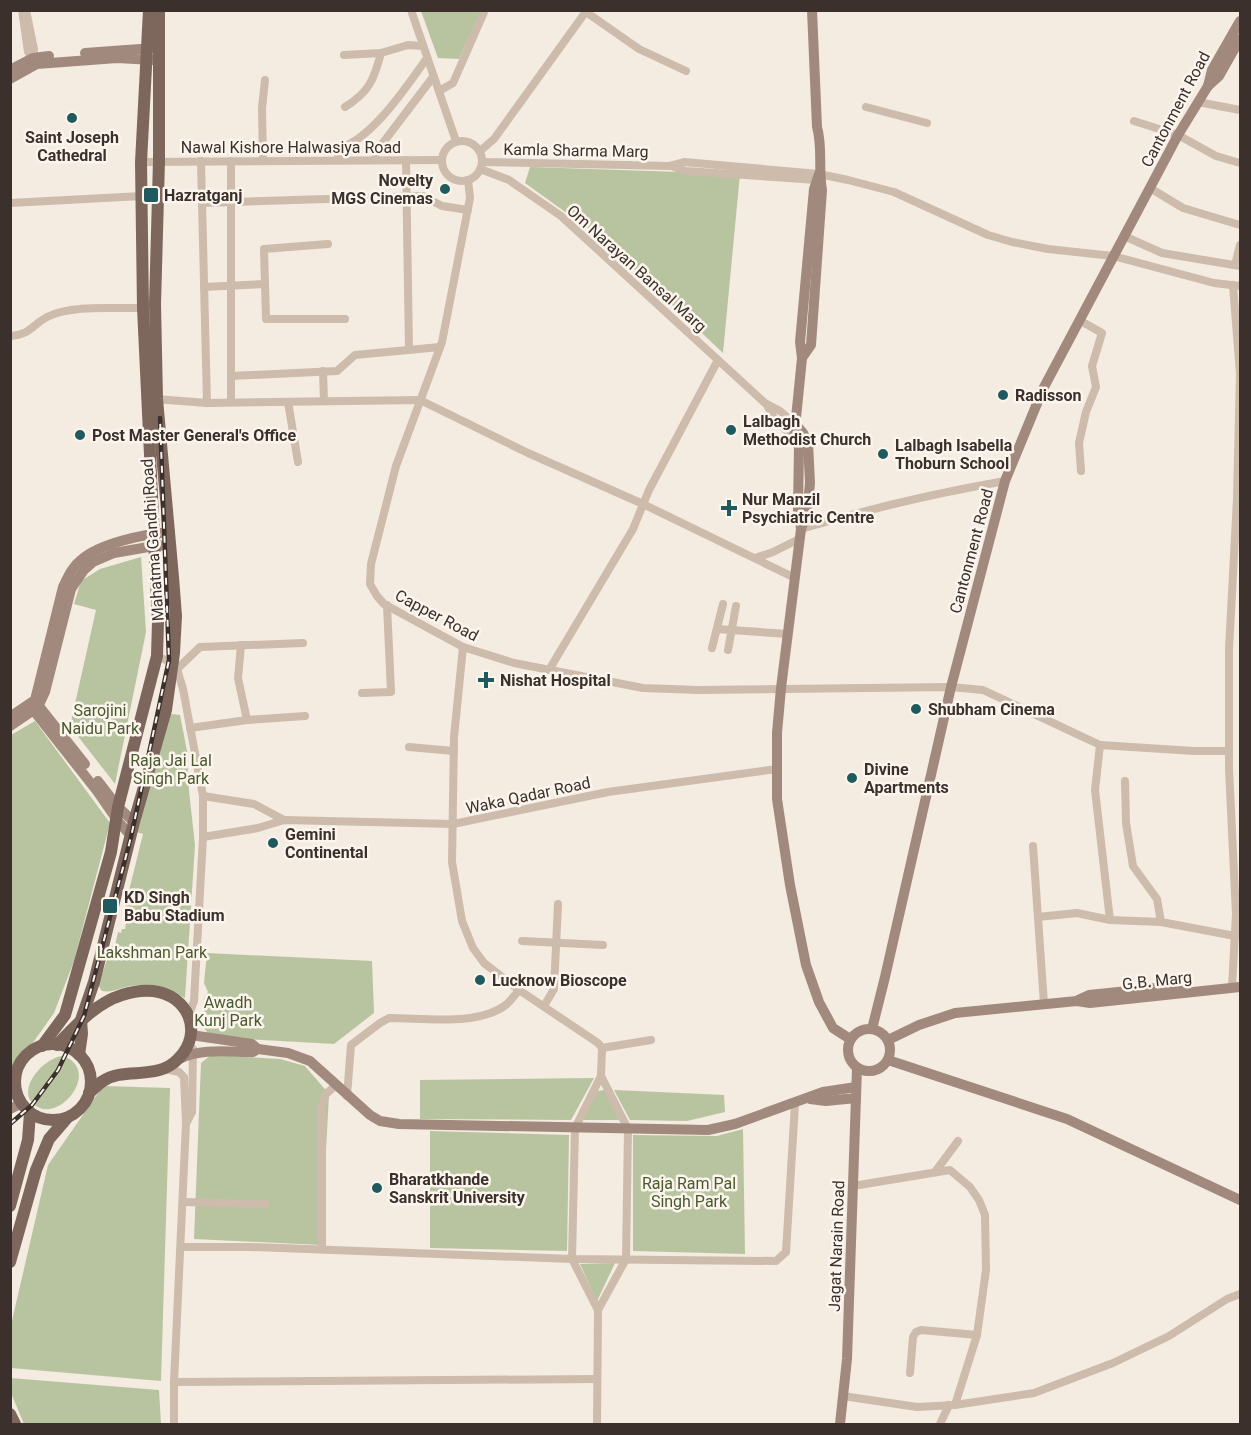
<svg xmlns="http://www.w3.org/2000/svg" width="1251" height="1435" viewBox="0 0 1251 1435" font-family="Roboto,sans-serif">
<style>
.green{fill:#b8c4a0}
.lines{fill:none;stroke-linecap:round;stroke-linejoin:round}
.street{stroke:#cdbbac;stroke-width:8}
.secondary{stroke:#a18a7d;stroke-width:10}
.primary{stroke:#7d675c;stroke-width:12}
.rail-casing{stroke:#3b302b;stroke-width:4.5}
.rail{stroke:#fbf5ee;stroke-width:2;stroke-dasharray:7;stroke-linecap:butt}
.poi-dot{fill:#1f5a5e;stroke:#fbf5ee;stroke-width:2}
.labels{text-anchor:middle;stroke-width:5;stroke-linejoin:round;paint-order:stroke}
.street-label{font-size:16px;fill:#3b302b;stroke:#fbf5ee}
.poi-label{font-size:16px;font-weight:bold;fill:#3b302b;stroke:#fbf5ee;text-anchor:start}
.park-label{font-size:16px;fill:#4a5a2e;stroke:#fbf5ee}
</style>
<rect width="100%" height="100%" fill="#f4ebe1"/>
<g class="green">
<polygon points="421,11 481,11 459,59 438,58"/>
<polygon points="530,167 740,174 723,353 600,237 525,183"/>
<polygon points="141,557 146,632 115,784 70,726 96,610 74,604 81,581 100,569"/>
<path d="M 171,714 L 180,715 L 187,751 L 189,791 L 195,845 L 185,998 C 170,990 147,983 130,986 C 119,988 113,993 102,991 L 98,985 L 112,946 L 115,946 L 118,932 L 121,933 L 122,929 L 125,929 L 127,916 L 123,915 L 143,834 L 136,832 Z"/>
<polygon points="35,721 110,823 74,961 54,1013 27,1051 11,1067 11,735"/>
<polygon points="207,953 372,961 374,1013 334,1044 211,1037 204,1028 204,999 208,992 204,983"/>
<polygon points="211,1055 280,1059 305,1066 329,1094 321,1245 194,1239 201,1063"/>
<path d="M 63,1056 C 102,1070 60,1123 36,1106 C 14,1091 44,1057 63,1056 Z"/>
<polygon points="594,1078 571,1120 420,1119 420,1080"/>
<polygon points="103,1086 170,1088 161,1381 11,1368 11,1325 48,1165"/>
<polygon points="605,1090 619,1120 582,1120 597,1091"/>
<polygon points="614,1090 724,1095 725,1112 687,1121 630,1120"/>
<polygon points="743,1129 745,1254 633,1251 633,1135 717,1136"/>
<polygon points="430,1131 569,1135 567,1251 430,1248"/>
<polygon points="615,1263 597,1301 580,1264"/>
<polygon points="10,1378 159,1390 161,1424 24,1424 11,1393"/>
</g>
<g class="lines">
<g class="street">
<polyline points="22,10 28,52 33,58 34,49 26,10"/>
<polyline points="411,10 456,141"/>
<polyline points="586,12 639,49 686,71"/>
<polyline points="344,55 381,53 408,45 423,46"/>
<polyline points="439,91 453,83 485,10"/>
<polyline points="1198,102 1240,110"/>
<path d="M 345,107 C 369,92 374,80 381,53"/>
<polyline points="866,107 927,123"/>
<polyline points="1134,121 1178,135 1216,156 1240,163"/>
<circle cx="462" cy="161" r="20"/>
<polyline points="480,151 494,139 587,10"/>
<path d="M 339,160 L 337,149 C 371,141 407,86 427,58"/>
<polyline points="375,160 376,152 433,77"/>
<polyline points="406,160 409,350"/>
<polyline points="201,161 207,403"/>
<polyline points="263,161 262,108 265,80"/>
<polyline points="141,162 442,160"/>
<polyline points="482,162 669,166 684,162 819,174 848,180 894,192 988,235 1012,242 1048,249 1113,256 1214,283 1240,286"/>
<polyline points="671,166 686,171 817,180"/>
<polyline points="480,169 509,180 561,216 765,403 780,411 797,426"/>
<polyline points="468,180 470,198 442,342 396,466 371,564 370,584 377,596 384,604 463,647 514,663 643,688 698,690 951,687 983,690 1100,745 1194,751 1229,751"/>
<polyline points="1150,188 1183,208 1240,225"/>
<polyline points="10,203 142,196"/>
<polyline points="202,203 423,196 442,206 468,210"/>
<polyline points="1124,236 1162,253 1240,266"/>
<polyline points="1235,265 1240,245"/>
<polyline points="265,284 266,319 345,319"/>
<polyline points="1233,285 1240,374 1237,499 1229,649 1229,769 1236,914"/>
<polyline points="204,287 265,284 264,249 328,244"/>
<polyline points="1079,320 1102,333 1092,366 1096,387 1086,412 1079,443 1081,471"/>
<path d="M 10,336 C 30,335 32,325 47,317 C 72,304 116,309 143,308"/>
<polyline points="323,371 324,401"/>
<polyline points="231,376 337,371 355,355 440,347"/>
<polyline points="155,399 207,403 420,400 528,453 643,504 795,578"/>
<polyline points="231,402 231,161"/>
<polyline points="288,402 298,462"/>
<polyline points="767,405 774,418 794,438"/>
<path d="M 801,529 C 868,509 936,493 1005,481"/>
<polyline points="755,558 773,552 799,539"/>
<polyline points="717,629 788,634"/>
<polyline points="241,645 238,678 247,720 305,716"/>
<polyline points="463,647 454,737 452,862 462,921 473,948 484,963 519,990 598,1043 602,1048 601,1076 575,1128 572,1259 598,1310 597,1424"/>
<polyline points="712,648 723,604"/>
<polyline points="728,650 736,606"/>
<polyline points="157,656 172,663 177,669 183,689 203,796 203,837 194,1001 189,1015"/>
<polyline points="177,669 200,647 303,643"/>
<polyline points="549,670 633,529 649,490 718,360"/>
<polyline points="362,693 391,692 387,605"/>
<polyline points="190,728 247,720"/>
<polyline points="1100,745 1095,790 1110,920"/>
<polyline points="409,747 454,751"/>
<polyline points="1125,781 1126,823 1133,866 1157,899 1161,922"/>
<polyline points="203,796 254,804 284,820"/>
<polyline points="203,837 258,828 284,820 453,824 608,792 777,769"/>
<polyline points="1033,846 1044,1004"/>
<polyline points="1038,917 1077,913 1110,920 1161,922 1235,936"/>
<polyline points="522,941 603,945"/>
<polyline points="1232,987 1236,914 1238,912"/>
<polyline points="544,1006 554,989 558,904"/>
<polyline points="602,1048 651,1040"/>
<polyline points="165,1069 179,1072 184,1077 186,1123 174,1382 174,1424"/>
<path d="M 347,1096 L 351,1045 L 380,1023 L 389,1018 C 424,1018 478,1027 507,1004 C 511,1000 515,995 519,990"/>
<polyline points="187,1122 192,1112 193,1049"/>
<polyline points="935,1172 958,1141"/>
<polyline points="853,1186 950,1170 970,1187 979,1200 985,1215 986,1270 977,1335 955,1405"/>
<polyline points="183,1202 266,1204"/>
<polyline points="181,1247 251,1247 572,1259 776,1261 786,1252 795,1104"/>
<polyline points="322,1249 322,1105 326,1094 336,1085"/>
<polyline points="598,1310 626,1259 628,1129 601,1076"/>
<polyline points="910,1373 913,1337 916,1332 921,1330 977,1335"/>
<polyline points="174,1382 597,1379"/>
<polyline points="843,1396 917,1407 955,1405 1034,1393 1113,1363 1169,1336 1227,1299 1240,1294"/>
<polyline points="940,1424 949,1405"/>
</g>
<g class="secondary">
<polyline points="85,53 154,48"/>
<polyline points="10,70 33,58 49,56"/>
<polyline points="10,79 37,64 117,58 153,60"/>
<polyline points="1208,86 1219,76 1240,39"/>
<polyline points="819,174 814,189 800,342 802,358 794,438 799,447 798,509 801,529 781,688 777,733 777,799 790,885 806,965 819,1002 833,1028 850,1039"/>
<path d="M 802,358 L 811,345 L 822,190 C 818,169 823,148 817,127 L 812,10"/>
<polyline points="797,426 803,433 808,443 810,483 807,513 801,529"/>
<polyline points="35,701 85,764"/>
<polyline points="30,706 97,791 117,820 131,836"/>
<path d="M 10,717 L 35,700 L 63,587 C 68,577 72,567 81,560 C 100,543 145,534 170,532"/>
<polyline points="10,726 38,707 45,692 71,589 84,570 93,562 114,553 154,546 171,545"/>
<polyline points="98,781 118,807 134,822"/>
<polyline points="1078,1000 1089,995 1186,985"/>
<circle cx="869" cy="1050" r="21"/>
<polyline points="872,1029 885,977 951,687 1005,481 1043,389 1178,135 1208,86 1212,70 1240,21"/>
<polyline points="191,1035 252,1044 258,1049"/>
<polyline points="888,1040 919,1025 955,1013 1077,1001 1090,1003 1240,987"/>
<path d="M 179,1059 C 202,1048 228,1052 253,1052 L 258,1049 L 288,1053 L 310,1061 L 370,1115 L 380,1121 L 399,1124 L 708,1130 L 735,1124 L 823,1092 L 856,1087"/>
<polyline points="888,1060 1067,1119 1240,1200"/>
<polyline points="10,1078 18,1068"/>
<polyline points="810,1099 826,1101 856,1098"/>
<polyline points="10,1109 22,1103"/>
<polyline points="840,1424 847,1359 857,1068"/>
</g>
<g class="primary">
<circle cx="53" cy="1082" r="38"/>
<path d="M 57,1045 C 75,1026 96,1003 122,995 C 131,992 143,990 153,991 C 188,995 204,1032 179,1058 C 157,1082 125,1066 103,1081 C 98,1084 93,1090 89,1093"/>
<polyline points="42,1046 65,1015 111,852 118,807 157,656 158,622 143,308 141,162 149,10"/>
<polyline points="79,1055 82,1034 81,1020 94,982 134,822 166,710 174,653 176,616 173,577 157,399 155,304 159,161 159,10"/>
<polyline points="10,1206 28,1140 30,1113"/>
<polyline points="10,1262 36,1170 49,1139 67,1118"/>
<polyline points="10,1414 15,1424"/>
</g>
<g class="rail-casing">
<polyline id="rail" points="10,1124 32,1105 58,1070 84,1016 131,837 169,660 160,418"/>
</g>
<use href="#rail" class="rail"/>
</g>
<g class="poi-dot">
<circle cx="72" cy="118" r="6"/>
<circle cx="445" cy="189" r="6"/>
<rect x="143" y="187" width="16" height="16" rx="3"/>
<circle cx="1003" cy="395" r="6"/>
<circle cx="731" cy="430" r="6"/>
<circle cx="80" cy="435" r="6"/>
<circle cx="883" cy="454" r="6"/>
<path d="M726 499h6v6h6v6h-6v6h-6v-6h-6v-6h6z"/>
<path d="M483 671h6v6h6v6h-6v6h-6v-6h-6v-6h6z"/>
<circle cx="916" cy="709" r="6"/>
<circle cx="852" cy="778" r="6"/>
<circle cx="273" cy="843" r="6"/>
<rect x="102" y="898" width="16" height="16" rx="3"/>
<circle cx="480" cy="980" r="6"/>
<circle cx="377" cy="1188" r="6"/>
</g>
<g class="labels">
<g class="street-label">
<text transform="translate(1175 109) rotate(-62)" y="6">Cantonment Road</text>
<text x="291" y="153">Nawal Kishore Halwasiya Road</text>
<text transform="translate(576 150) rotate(1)" y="6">Kamla Sharma Marg</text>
<text transform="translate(637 268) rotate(42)" y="6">Om Narayan Bansal Marg</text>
<text transform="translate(152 540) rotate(-94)" y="6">Mahatma Gandhi Road</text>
<text transform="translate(971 551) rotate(-75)" y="6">Cantonment Road</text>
<text transform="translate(437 615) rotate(28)" y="6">Capper Road</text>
<text transform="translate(528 795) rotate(-12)" y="6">Waka Qadar Road</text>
<text transform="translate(1157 980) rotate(-6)" y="6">G.B. Marg</text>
<text transform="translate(836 1246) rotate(-88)" y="6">Jagat Narain Road</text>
</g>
<g class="poi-label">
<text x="72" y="143" text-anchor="middle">Saint Joseph<tspan x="72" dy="18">Cathedral</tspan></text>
<text x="433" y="186" text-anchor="end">Novelty<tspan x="433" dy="18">MGS Cinemas</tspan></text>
<text x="164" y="201">Hazratganj</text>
<text x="1015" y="401">Radisson</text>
<text x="743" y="427">Lalbagh<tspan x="743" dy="18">Methodist Church</tspan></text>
<text x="92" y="441">Post Master General's Office</text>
<text x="895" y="451">Lalbagh Isabella<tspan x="895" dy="18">Thoburn School</tspan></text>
<text x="742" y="505">Nur Manzil<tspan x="742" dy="18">Psychiatric Centre</tspan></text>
<text x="500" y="686">Nishat Hospital</text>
<text x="928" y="715">Shubham Cinema</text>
<text x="864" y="775">Divine<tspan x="864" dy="18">Apartments</tspan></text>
<text x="285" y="840">Gemini<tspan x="285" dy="18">Continental</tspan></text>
<text x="124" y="903">KD Singh<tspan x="124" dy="18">Babu Stadium</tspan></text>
<text x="492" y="986">Lucknow Bioscope</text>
<text x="389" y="1185">Bharatkhande<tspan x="389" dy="18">Sanskrit University</tspan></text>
</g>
<g class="park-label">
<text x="100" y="716">Sarojini<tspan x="100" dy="18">Naidu Park</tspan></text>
<text x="171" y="766">Raja Jai Lal<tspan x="171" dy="18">Singh Park</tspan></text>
<text x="152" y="958">Lakshman Park</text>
<text x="228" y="1008">Awadh<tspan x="228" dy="18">Kunj Park</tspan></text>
<text x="689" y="1189">Raja Ram Pal<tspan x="689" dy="18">Singh Park</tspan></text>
</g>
</g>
<rect width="1251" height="1435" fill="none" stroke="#3b302b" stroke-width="24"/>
</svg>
